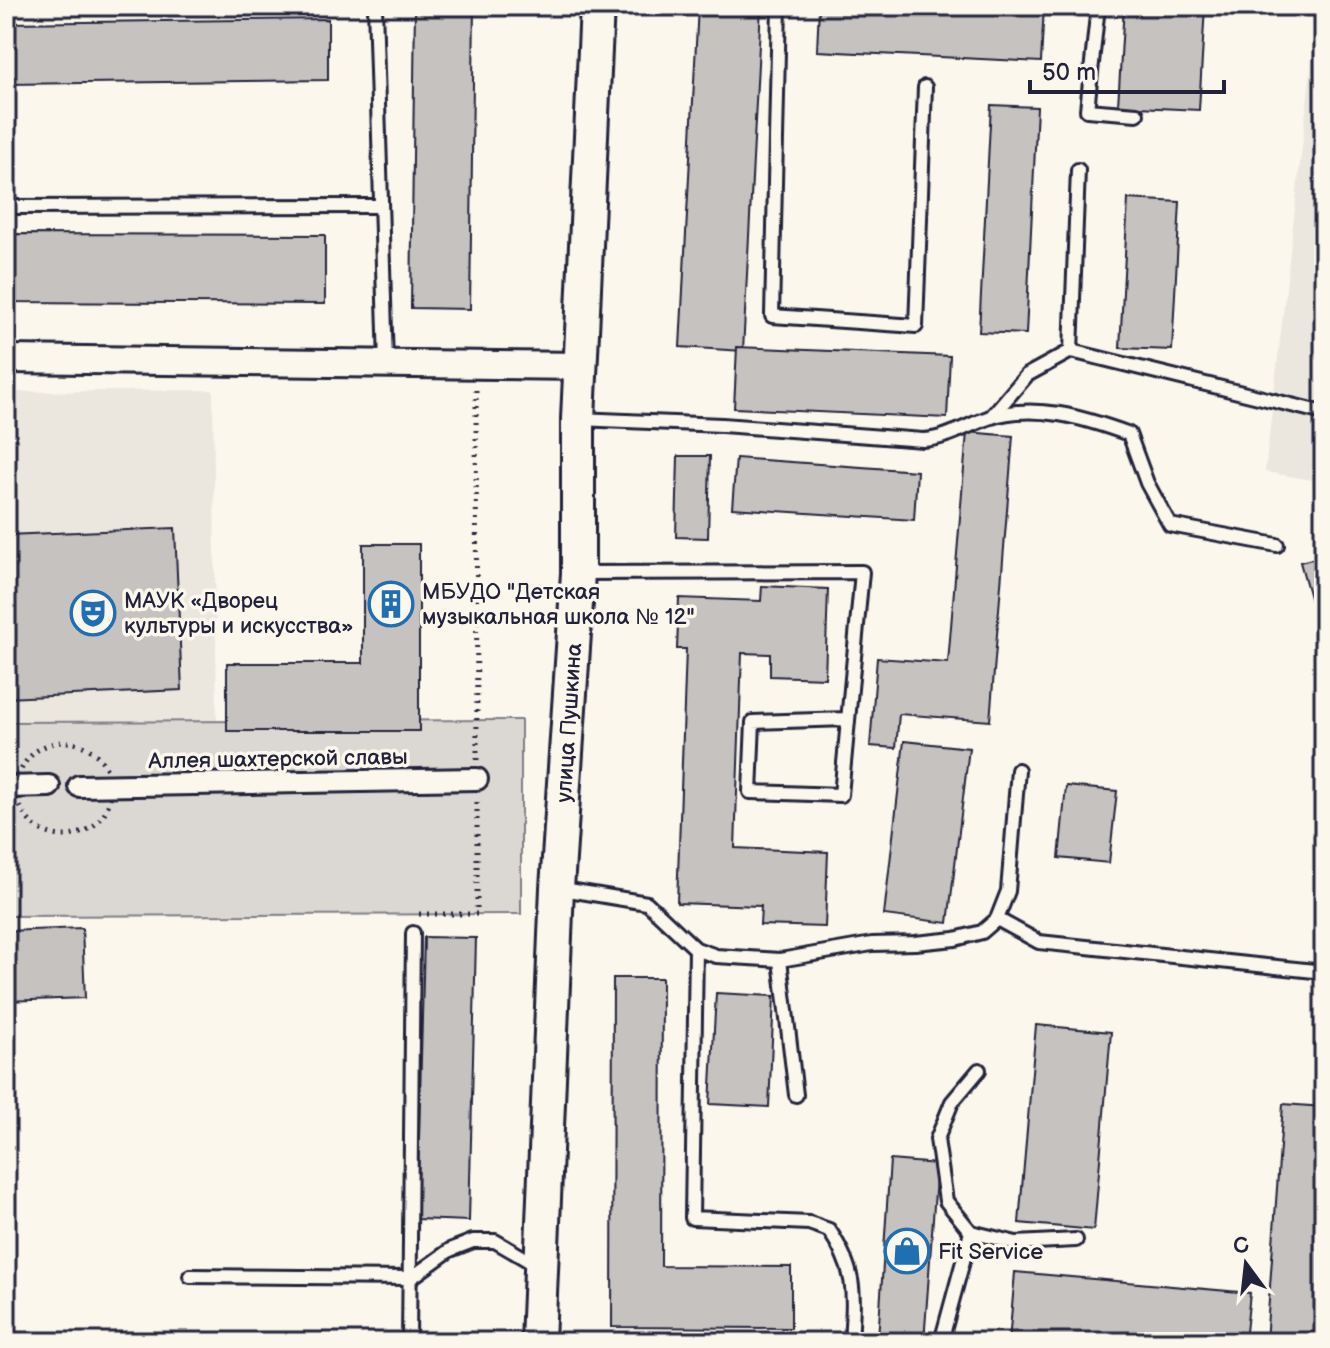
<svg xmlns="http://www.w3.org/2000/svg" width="1330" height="1348" viewBox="0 0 1330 1348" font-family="'Balsamiq Sans',sans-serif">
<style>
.built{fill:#ebe7df}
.green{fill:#dbd8d3;stroke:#7e7d87;stroke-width:2}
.building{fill:#c6c2c0;stroke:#22223b;stroke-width:2}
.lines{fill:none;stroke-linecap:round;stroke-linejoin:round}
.service-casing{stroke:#22223b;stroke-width:18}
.pedestrian-casing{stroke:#22223b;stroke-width:26}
.minor-casing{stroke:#22223b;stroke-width:32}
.tertiary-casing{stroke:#22223b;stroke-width:38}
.path{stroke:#22223b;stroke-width:5;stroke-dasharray:2 6;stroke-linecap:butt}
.service{stroke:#fbf7ec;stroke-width:12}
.pedestrian{stroke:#fbf7ec;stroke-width:20}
.minor{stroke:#fbf7ec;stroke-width:26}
.tertiary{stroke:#fbf7ec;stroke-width:32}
.labels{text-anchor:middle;stroke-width:7;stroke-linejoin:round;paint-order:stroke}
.poi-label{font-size:22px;fill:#22223b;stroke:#fbf7ec;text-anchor:start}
.street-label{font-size:22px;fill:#22223b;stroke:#fbf7ec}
</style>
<rect width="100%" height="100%" fill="#fbf7ec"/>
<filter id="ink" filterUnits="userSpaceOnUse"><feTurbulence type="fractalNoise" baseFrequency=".0125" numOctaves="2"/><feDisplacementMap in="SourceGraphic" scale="16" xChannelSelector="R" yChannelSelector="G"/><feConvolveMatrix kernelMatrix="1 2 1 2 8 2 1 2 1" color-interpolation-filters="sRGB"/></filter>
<g filter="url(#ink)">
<g class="built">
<polygon points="1318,6 1324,6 1324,482 1265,472"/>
<polygon points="213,390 217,728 6,731 6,392"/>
</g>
<polygon class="green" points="521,720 521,914 6,916 6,722"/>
<g class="building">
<polygon points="415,6 474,6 470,309 411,308"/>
<polygon points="698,6 761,6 743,351 680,347"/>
<polygon points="819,6 1044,6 1041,62 817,51"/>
<polygon points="1124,6 1205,6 1199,110 1118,106"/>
<polygon points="328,19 328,80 6,84 6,23"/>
<polygon points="991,105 1037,107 1026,334 979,332"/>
<polygon points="1128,199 1180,202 1172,350 1120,348"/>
<polygon points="6,234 325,235 325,304 6,302"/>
<polygon points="737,347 950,356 947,418 734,408"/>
<polygon points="967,432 1013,436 990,721 899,714 896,748 870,746 877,658 948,663"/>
<polygon points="678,456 710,456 708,538 676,537"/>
<polygon points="736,458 917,471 914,520 732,508"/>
<polygon points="175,528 182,690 6,698 6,535"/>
<polygon points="363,544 419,544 419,731 227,731 227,663 363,663"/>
<polygon points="1324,556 1324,597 1311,601 1300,562"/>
<polygon points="762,586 828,589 825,678 770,676 770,654 742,653 735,848 828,852 825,927 760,925 761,906 677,903 686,649 677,649 679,598 761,601"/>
<polygon points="904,741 969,748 948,923 884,915"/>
<polygon points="1066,786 1117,791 1109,863 1059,858"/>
<polygon points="82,928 85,998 6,1001 6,931"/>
<polygon points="424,937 476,938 469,1221 417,1219"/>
<polygon points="613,978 662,978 661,1266 791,1267 791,1328 612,1327"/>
<polygon points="716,993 774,996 769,1107 710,1104"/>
<polygon points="1036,1025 1111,1032 1094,1230 1019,1223"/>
<polygon points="1283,1104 1324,1107 1324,1342 1266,1342"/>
<polygon points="890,1160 937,1164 924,1342 878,1339"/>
<polygon points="1015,1272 1250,1293 1245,1342 1009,1342"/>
</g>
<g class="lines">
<g class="service-casing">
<g id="service">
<polyline points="375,6 386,364"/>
<polyline points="779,6 772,316 916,326 925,87"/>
<polyline points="1098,6 1087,110 1137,114"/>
<polyline points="6,207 381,206"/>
<polyline points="1071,351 1078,170"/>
<polyline points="991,417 1027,375 1071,351 1324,413"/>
<path d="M 578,419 L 722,425 L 923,440 C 946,439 966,426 988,418 C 1034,402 1085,418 1129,434 L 1147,483 L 1170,525 L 1277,545"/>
<polyline points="578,573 862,572 841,795 750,792 753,722 848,719"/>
<polyline points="557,888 647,903 696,949 716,956 780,960 872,944 915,943 955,939 982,932 997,919 1008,891 1018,770"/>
<polyline points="997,919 1039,942 1324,972"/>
<path d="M 696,949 L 692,1218 L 809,1223 L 829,1230 C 857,1272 854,1293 851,1342"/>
<polyline points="780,960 796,1095"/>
<polyline points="971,1232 946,1201 937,1139 952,1102 979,1070"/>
<polyline points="190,1276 411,1278 450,1250 473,1241 495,1241 538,1266"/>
<polyline points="409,1342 413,933"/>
<polyline points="941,1342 971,1232 1016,1243 1076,1240"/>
</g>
</g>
<g class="pedestrian-casing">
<g id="pedestrian">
<polyline points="79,786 477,779"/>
<polyline points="6,787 49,786"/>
</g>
</g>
<g class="minor-casing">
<polyline id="minor" points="6,359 581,366"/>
</g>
<g class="tertiary-casing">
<g id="tertiary">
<path id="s1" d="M 538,1342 L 557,888 L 578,573 L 578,419 L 597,6"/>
</g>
</g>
<g class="path">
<polyline points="476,390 477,760"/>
<circle cx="64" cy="789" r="47"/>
<polyline points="419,914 477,914 477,798"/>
</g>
<use href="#service" class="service"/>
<use href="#pedestrian" class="pedestrian"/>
<use href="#minor" class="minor"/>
<use href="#tertiary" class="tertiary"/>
</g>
</g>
<defs>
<g id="building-ring" transform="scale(2.3)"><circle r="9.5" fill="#fbf7ec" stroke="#1f6fb2" stroke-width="1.5"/><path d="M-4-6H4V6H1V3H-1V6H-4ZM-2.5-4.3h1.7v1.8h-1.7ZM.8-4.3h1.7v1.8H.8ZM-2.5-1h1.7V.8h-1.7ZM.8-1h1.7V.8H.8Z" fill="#1f6fb2"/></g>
<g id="theatre-ring" transform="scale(2.3)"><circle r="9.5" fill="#fbf7ec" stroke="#1f6fb2" stroke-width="1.5"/><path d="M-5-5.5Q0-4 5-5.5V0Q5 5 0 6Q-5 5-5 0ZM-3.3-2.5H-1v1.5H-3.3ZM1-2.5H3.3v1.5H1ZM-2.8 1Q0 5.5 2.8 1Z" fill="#1f6fb2"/></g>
<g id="shop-ring" transform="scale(2.3)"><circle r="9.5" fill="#fbf7ec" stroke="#1f6fb2" stroke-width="1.5"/><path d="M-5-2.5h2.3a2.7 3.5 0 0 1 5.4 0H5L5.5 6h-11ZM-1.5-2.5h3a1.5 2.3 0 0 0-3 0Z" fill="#1f6fb2"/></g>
</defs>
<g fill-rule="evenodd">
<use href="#building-ring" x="391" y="604"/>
<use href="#theatre-ring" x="93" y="613"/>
<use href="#shop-ring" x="907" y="1251"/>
</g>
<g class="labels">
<g class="poi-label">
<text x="422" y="599">МБУДО "Детская<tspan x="422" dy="25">музыкальная школа № 12"</tspan></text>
<text x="124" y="608">МАУК «Дворец<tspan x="124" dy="25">культуры и искусства»</tspan></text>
<text x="938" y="1259">Fit Service</text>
</g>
<g class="street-label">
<text dy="8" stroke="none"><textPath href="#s1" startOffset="620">улица Пушкина</textPath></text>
<text transform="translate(278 758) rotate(-1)" y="8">Аллея шахтерской славы</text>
</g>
</g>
<rect width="1330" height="1348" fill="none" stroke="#fbf7ec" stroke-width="32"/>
<rect x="16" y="16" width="1298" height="1316" fill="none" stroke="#22223b" stroke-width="3" filter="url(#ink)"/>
<g transform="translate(1246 1264) rotate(345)" stroke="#fbf7ec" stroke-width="6" paint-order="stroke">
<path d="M0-6L14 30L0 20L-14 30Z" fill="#22223b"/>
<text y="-12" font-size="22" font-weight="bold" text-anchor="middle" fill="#22223b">С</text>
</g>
<path d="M1030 80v12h194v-12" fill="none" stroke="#22223b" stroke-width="4"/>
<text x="1042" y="80" font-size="24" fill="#22223b" stroke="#fbf7ec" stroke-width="6" paint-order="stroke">50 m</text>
</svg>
